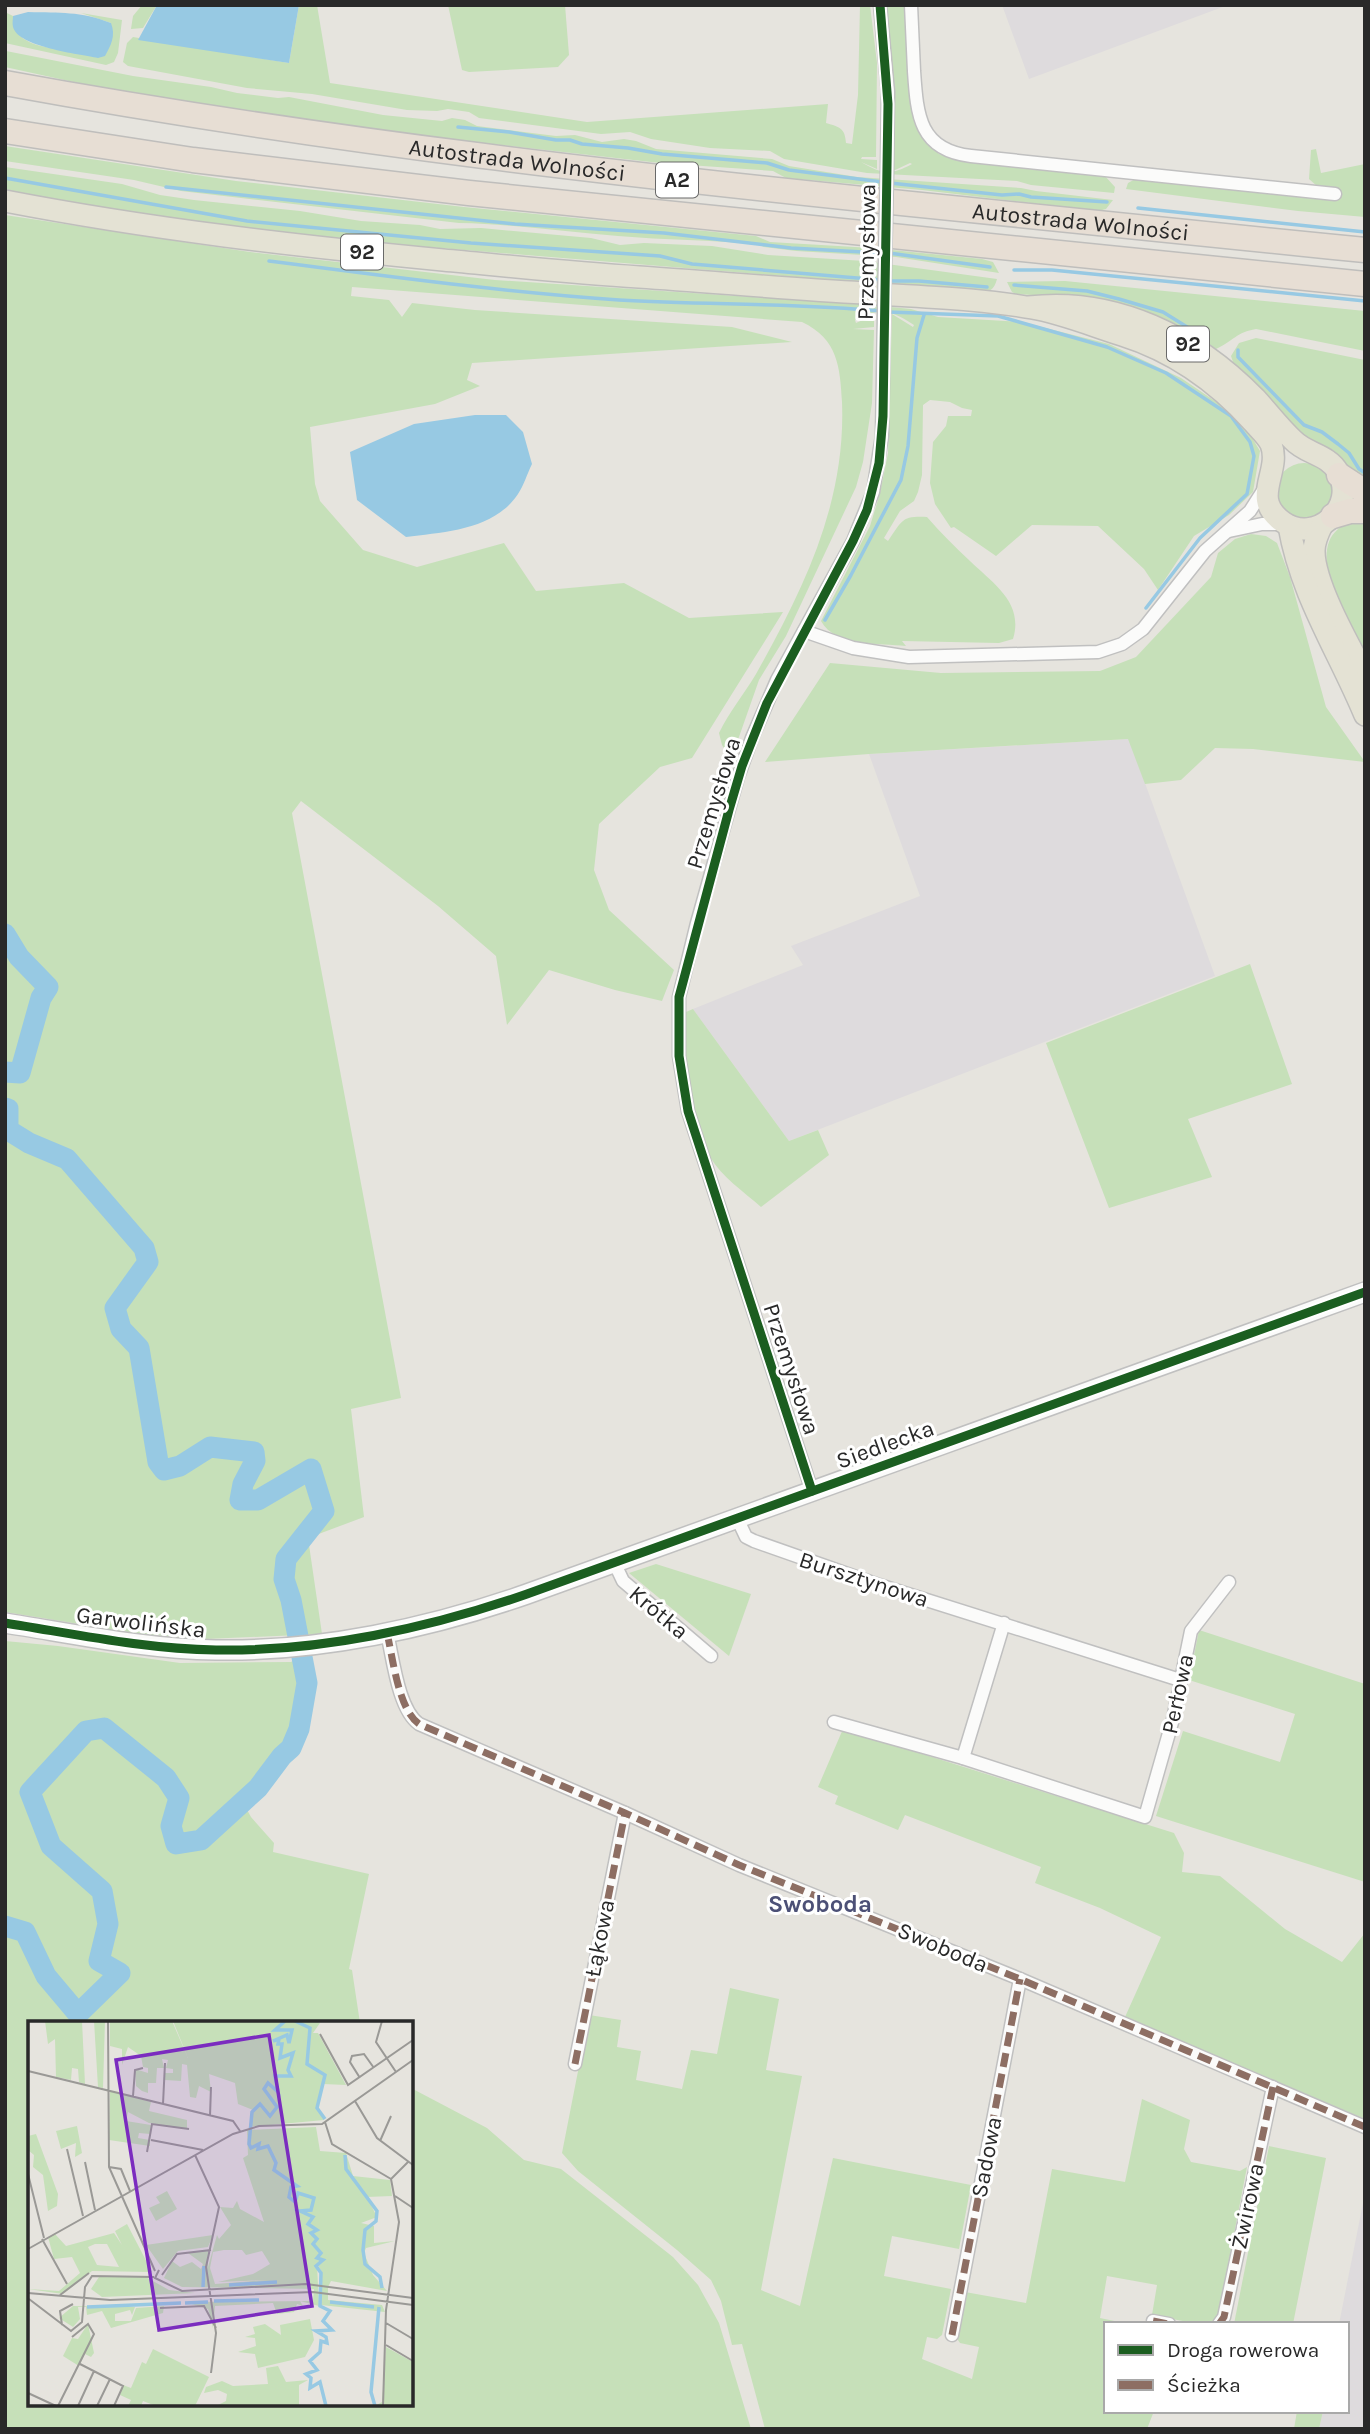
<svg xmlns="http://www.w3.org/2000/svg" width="1370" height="2434" viewBox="0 0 1370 2434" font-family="Karla,sans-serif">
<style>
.industrial{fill:#dedbdd}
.green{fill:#c6e0b9}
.water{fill:#97c9e3}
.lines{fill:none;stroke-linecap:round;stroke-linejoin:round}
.stream{stroke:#97c9e3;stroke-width:3.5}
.river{stroke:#97c9e3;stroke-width:21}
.street-casing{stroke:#c0c0c0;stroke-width:15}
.secondary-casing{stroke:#c0c0c0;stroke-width:22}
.primary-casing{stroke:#bfbebc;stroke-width:24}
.highway-casing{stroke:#bfbebc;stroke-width:27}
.street{stroke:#fbfbfa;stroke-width:12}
.secondary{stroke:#fbfbfa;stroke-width:19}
.primary{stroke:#e4e2d4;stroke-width:21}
.highway{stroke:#e7ded4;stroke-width:24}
.street-bridge-casing{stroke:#c0c0c0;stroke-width:15;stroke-linecap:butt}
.street-bridge{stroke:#fbfbfa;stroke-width:12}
.quiet{stroke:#8d6e63;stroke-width:7;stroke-dasharray:14 7;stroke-linecap:butt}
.cycleway-casing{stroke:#fff;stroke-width:13}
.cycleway{stroke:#1b5e20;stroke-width:9}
.labels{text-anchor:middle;stroke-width:6;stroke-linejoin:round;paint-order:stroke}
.shield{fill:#fff;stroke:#696969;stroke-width:2}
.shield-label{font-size:21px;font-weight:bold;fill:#292929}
.street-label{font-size:23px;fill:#292929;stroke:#fff}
.neighbourhood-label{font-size:24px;font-weight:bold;fill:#4c5076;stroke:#fff}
.inset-river{fill:none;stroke:#97c9e3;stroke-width:3.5}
.inset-road{fill:none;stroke:#9a9996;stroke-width:2}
.view{fill:#7b2cbf;fill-opacity:0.15;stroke:#7b2cbf;stroke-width:3.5}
.inset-edge{fill:none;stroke:#292929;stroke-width:3.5}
</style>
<rect width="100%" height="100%" fill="#e6e4de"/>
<g class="industrial">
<polygon points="1002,5 1228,5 1029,79"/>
<polygon points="1129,739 1215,976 789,1141 693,1009 803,965 791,946 920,896 869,754"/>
<polygon points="1365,2193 1365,2429 1319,2429 1323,2411 1347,2411 1347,2324 1339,2324"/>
</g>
<g class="green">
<polygon points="142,5 157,5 143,28 131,29 133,16"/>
<path d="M 299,5 L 317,5 L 330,83 L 587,122 L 828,104 L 826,123 C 840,127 845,128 846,143 L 852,144 L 858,95 L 860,5 L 870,5 L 877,63 L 876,157 L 862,157 L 861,159 L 877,160 L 877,169 L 861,162 C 882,174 890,176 912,164 L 910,163 L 893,171 L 893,79 L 886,5 L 905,5 L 908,67 L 915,125 L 925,142 L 939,154 L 972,163 L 1104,175 L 1115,187 L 1114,193 L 1031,185 L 1017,181 L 867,173 L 784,159 L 770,151 L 710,148 L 651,139 L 630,132 L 601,134 L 479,118 L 469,112 L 448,109 L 437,111 L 407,110 L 312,94 L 247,88 L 128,66 L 123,62 L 127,43 L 133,37 L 289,63 Z"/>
<polygon points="448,5 565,5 569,55 558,67 469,72 462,70"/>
<path d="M 5,12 L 13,16 C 13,46 44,46 68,51 L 111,23 L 81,13 L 122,20 L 118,53 L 114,62 L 106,65 L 5,43 Z"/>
<polygon points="6,51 133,76 211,87 237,93 278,98 289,97 383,115 442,121 452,118 465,120 477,126 556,136 575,135 602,142 624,139 636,141 656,149 772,159 789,166 857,177 1021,188 1036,191 1113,200 1106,209 1098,211 922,190 786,178 773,171 660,163 439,138 206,105 78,83 5,67"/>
<path d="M 5,146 L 236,181 L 464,207 L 756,236 L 770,242 L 872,248 L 982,259 L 993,262 L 999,273 L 896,257 L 796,251 L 764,247 L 757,244 C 711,240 665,240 618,236 C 565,232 512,224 459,223 L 181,191 L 134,180 L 5,161 Z"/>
<polygon points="1316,149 1321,173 1365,164 1365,217 1298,211 1126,189 1128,183 1139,177 1337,190 1317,186 1309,179 1311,150"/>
<path d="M 5,167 L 122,184 L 160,195 L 194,200 L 300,211 L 361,221 L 420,225 L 440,229 L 481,228 L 591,238 L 620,245 L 644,243 L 712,246 L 768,255 L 865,261 L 997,279 C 994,290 990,292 979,292 L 379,243 L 245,229 L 36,197 L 5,189 Z"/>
<path d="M 5,215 L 250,252 L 495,280 L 860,304 L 911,309 L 938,317 L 1022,322 L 1109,344 L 1181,378 L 1240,418 L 1260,451 L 1253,492 L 1229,515 L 1194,536 L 1158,590 L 1144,569 L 1098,526 L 1032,525 L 996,556 L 954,527 L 951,528 L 935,504 L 930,483 L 933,442 L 946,426 L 948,416 L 971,416 L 972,410 L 962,408 L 950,402 L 930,400 L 923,405 L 922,475 L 918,492 L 914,501 L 900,511 L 884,538 L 888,541 C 903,520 901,516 927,517 C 941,533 955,547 970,561 C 994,584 1024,603 1013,639 L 999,643 L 902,641 L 906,646 C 880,643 835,647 821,621 L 870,526 L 880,493 L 888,453 L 892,314 L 913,327 L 914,325 C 891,310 880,307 855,320 L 856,323 L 874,315 L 874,327 L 853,329 L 874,330 L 872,403 L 863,462 L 856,487 L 786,636 L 759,680 L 733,754 L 728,754 L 722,745 L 719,733 C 729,712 744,694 756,674 C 804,588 846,503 842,402 C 840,367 838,339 802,322 L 352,287 L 351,296 L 389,300 L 402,317 L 412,303 L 475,310 L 732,327 L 792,342 L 472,363 L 467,380 L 480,386 L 435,404 L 310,427 L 315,484 L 320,501 L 363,550 L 417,567 L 504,543 L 536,591 L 624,583 L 689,618 L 783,612 L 692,758 L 660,767 L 599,824 L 594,870 L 609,910 L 674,970 L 662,1001 L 615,990 L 549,970 L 507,1025 L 496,956 L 438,906 L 301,801 L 292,813 L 401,1398 L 351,1409 L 364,1517 L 308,1538 L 322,1634 L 206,1639 L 141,1634 L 5,1612 Z"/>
<path d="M 1065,281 L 1365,311 L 1365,351 L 1256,329 C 1237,332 1233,341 1216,349 L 1082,298 L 1016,294 L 1012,292 L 1007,282 Z"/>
<polygon points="1256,338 1365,360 1365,483 1355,476 1333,450 1298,433 1235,368 1231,356 1239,343"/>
<circle cx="1304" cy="491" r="28"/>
<path d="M 1356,519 L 1365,520 L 1365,653 C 1350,625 1307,557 1337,530 C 1341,525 1350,522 1356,519 Z"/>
<polygon points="1251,534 1266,536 1277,543 1290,577 1326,707 1365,762 1253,749 1215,748 1181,780 1145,784 1128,739 869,754 765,762 830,663 941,673 1100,671 1136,657 1211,577 1218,553 1235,539"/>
<polygon points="1250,964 1292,1084 1188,1119 1212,1177 1109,1208 1046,1043"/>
<path d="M 693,1009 L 789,1141 L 818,1130 L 829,1155 L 761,1207 C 744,1192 722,1177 710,1157 C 685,1114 685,1059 686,1012 Z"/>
<polygon points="656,1564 751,1594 729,1656 629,1573"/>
<polygon points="1199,1630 1365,1684 1365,1882 1156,1816 1183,1731 1280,1762 1295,1714 1189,1680"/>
<path d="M 5,1641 L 58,1646 L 180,1663 L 291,1662 L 297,1658 C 298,1672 301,1688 299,1702 C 292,1741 267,1770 240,1797 L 251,1817 L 274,1843 L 273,1852 L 369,1874 L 349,1969 L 352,1970 L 360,2023 L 30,2023 L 30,2404 L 411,2404 L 411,2088 L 487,2128 L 524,2160 L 561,2169 L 673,2257 L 698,2285 L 719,2323 L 751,2429 L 5,2429 Z"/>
<polygon points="843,1729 1174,1833 1184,1853 1182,1872 1220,1876 1285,1929 1342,1962 1365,1933 1365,2119 1125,2017 1161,1937 1100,1908 1035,1883 1041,1867 905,1815 898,1830 835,1804 838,1796 818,1787"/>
<polygon points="730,1988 779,1999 766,2070 802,2076 761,2290 800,2306 833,2158 971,2185 959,2249 892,2236 884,2276 951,2289 942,2335 937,2339 927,2337 922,2359 972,2379 979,2347 960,2343 956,2337 965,2292 1026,2303 1052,2169 1125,2182 1142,2099 1190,2120 1184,2149 1191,2162 1240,2171 1247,2167 1217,2322 1198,2324 1152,2315 1157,2285 1107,2276 1100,2318 1129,2324 1106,2324 1106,2411 1154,2411 1147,2429 765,2429 742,2344 732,2345 721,2301 711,2280 677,2250 578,2171 562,2153 589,2015 621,2020 617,2047 641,2051 636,2080 682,2089 691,2050 717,2054"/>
<polygon points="1269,2146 1326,2158 1293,2324 1234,2324"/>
<polygon points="1297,2411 1323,2411 1319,2429 1294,2429"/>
</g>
<g class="water">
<polygon points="157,5 299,5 289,63 138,40"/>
<path d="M 28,12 C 61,13 79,11 111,23 C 116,36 111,45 105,56 L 98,58 C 79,54 18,47 13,27 C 12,23 13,19 13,16 Z"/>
<path d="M 475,415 L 506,415 L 523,432 L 532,464 C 527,474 524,485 518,494 C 494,530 445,532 406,537 L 357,500 L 350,452 L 414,424 Z"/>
</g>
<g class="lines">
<g class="stream">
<polyline points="458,127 509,132 556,140 570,140 582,144 628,148 662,154 767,163 789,170 882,182"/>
<polyline points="5,178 247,221 471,243 660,256 692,264 881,280"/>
<polyline points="890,183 1002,195 1019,194 1031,197 1107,202"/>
<polyline points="166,187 515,224 664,233 791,248 881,253"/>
<polyline points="1138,208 1365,232"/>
<polyline points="889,253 990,267"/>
<path d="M 269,261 C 386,276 502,292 619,300 C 707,305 794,303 881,311"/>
<polyline points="1014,270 1052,270 1365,301"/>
<polyline points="888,281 919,281 987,287"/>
<polyline points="1014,285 1087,291 1119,299 1163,312 1200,335"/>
<polyline points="888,312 998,316 1107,347 1166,373 1231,416 1250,442 1254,456 1247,494 1200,538 1146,608"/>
<polyline points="1238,350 1238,357 1304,425 1322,432 1338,444 1349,453 1359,469 1365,473"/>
<polyline points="825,620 851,575 901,480 908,446 917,338 924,315"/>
</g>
<g class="river">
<polyline points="5,934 19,957 48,987 41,998 20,1073 5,1072"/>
<polyline points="5,1108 8,1109 8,1130 29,1143 67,1159 144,1248 148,1262 115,1308 121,1329 139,1348 158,1462 164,1470 180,1466 210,1447 254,1452 255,1461 243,1484 240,1500 258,1500 311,1469 324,1511 286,1559 284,1579 291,1600 307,1683 299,1729 291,1748 282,1756 258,1788 201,1840 176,1844 171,1826 179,1798 166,1778 104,1728 86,1731 30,1792 51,1846 102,1891 108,1924 99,1961 120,1973 78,2014 46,1976 25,1932 5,1926"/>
</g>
<g class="street-casing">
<g id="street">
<polyline points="880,5 888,92 887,171"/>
<path d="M 911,5 C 912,27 913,49 914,71 C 917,115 919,150 971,156 L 1335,194"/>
<polyline points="1229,531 1262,524 1283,524"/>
<polyline points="804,631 853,648 909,657 1098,652 1122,644 1143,629 1205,551 1250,511 1266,486"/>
<polyline points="812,1491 688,1111 679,1056 679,997 697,923 738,777 752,738 777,680 853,541 873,492 882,436 884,312"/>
<polyline points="737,1518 746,1537 754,1541 879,1585 1180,1680"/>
<polyline points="614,1562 623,1581 711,1656"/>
<path d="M 387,1633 C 393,1658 398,1709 419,1724 L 625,1813 L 739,1865 L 1020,1979 L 1365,2127"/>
<polyline points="834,1722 963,1758 1145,1817 1173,1719 1191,1631 1229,1582"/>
<polyline points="963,1758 1004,1623"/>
<polyline points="575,2064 625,1813"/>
<polyline points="1153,2321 1169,2324"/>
<polyline points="1219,2324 1224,2317 1273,2087"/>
<polyline points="952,2335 1020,1979"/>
</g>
</g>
<g class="secondary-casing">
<path id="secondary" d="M 5,1623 C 75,1634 145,1649 216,1650 C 319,1652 430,1628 527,1594 L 1365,1292"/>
</g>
<g class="primary-casing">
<g id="primary">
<path d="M 5,201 C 150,229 296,246 443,260 C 508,266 573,273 639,277 C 714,282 789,289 864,293 C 919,297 977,298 1032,308 C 1062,313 1093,326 1122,335 C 1173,351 1218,383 1253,422 C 1259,429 1267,436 1271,444 C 1282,472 1249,498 1283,522 C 1315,545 1358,507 1338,472 C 1328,454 1306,454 1293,440 C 1279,427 1268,412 1255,398 C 1195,337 1116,297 1029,307"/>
<path d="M 1322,525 C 1318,533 1314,542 1314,551 C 1314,584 1349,645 1365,675"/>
<path d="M 1289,526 C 1301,596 1338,650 1365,715"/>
</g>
</g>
<g class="highway-casing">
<g id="highway">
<path id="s1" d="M 5,83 C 322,141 641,177 961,209 C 1095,223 1230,237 1365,250"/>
<polyline points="5,131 193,160 469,193 1365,284"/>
<polyline points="1339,475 1365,492"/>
<polyline points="1333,516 1350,511 1365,511"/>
</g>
</g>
<use href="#street" class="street"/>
<use href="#secondary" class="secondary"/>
<use href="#primary" class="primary"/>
<use href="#highway" class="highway"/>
<g class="street-bridge-casing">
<polyline id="street-bridge" points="884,312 887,171"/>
</g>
<use href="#street-bridge" class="street-bridge"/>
<g class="quiet">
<path d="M 387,1633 C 393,1658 398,1709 419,1724 L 625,1813 L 739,1865 L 1020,1979 L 1365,2127"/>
<polyline points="575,2064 625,1813"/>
<polyline points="1153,2321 1169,2324"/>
<polyline points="1219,2324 1224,2317 1273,2087"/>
<polyline points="952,2335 1020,1979"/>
</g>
<g class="cycleway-casing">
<g id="cycleway">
<polyline points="812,1491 688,1111 679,1056 679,997 729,810 742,766 767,703 853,541 867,510 879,463 883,416 888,104 880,5"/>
<path d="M 5,1623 C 75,1634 145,1649 216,1650 C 319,1652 430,1628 527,1594 L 1365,1292"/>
</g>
</g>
<use href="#cycleway" class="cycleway"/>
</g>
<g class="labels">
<g class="shield">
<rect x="656" y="162.5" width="42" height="35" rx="5"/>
<rect x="341" y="234.5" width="42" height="35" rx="5"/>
<rect x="1167" y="326.5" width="42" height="35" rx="5"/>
</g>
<g class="shield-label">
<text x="677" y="187">A2</text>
<text x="362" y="259">92</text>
<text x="1188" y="351">92</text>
</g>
<g class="street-label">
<text dy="8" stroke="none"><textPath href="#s1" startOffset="518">Autostrada Wolności</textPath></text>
<text dy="8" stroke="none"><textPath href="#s1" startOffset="1085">Autostrada Wolności</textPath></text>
<text transform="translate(866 252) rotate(-89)" y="8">Przemysłowa</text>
<text transform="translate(713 803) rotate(-73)" y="8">Przemysłowa</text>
<text transform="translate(792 1369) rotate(72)" y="8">Przemysłowa</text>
<text transform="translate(885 1444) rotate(-20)" y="8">Siedlecka</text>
<text transform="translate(864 1579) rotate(18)" y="8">Bursztynowa</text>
<text transform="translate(659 1612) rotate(40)" y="8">Krótka</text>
<text transform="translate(141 1622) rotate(7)" y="8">Garwolińska</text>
<text transform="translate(1177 1694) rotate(-78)" y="8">Perłowa</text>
<text transform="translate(599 1938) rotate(-79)" y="8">Łąkowa</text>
<text transform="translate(943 1947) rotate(23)" y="8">Swoboda</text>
<text transform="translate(986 2157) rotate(-79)" y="8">Sadowa</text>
<text transform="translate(1247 2206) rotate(-78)" y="8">Żwirowa</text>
</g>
<g class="neighbourhood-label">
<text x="820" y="1912">Swoboda</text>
</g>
</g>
<g transform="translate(28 2021)">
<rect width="385" height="385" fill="#e6e4de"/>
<path d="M 17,0 L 54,0 L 57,63 L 51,61 L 50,48 L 44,47 L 43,59 L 28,56 L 27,18 L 20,23 ZM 66,0 L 77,0 L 75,67 L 70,66 ZM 82,0 L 144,0 L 160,37 L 145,0 L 286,0 L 292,2 L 285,12 L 290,12 L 318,64 L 295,63 L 289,87 L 296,99 L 221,106 L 225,89 L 210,83 L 207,62 L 181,53 L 183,71 L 171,65 L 168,77 L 162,76 L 159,44 L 154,43 L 153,60 L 137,59 L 137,52 L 145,52 L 145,48 L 138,47 L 140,39 L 134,38 L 136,47 L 129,47 L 128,62 L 120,62 L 120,72 L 114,70 L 108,65 L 107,48 L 120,52 L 120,47 L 115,46 L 113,35 L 100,26 L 94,44 L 94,28 L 82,25 ZM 82,70 L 123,81 L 121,90 L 159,99 L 159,108 L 121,102 L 100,91 L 98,100 L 123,104 L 122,113 L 111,112 L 110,117 L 122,119 L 122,125 L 81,119 ZM 49,105 L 54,132 L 47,136 L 48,122 L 33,128 L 28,110 ZM 288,106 L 292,130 L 318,132 L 325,155 L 362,159 L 364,175 L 339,176 L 349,196 L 333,202 L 346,205 L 346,222 L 367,220 L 338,227 L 336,232 L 345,254 L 359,270 L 303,260 L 300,266 L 300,279 L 354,284 L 357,291 L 293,284 L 294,251 L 289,243 L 291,285 L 272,280 L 275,285 L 269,283 L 266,291 L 249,293 L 245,282 L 187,285 L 185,307 L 180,288 L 157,281 L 285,280 L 286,268 L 154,266 L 136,257 L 144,240 L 152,246 L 164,241 L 173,248 L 175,243 L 160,232 L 180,229 L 180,246 L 189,214 L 191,218 L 203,204 L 192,186 L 205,187 L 209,180 L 212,188 L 236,201 L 215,137 L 220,134 L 219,109 ZM 196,229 L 214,229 L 218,234 L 234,230 L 242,243 L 225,253 L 190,261 L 239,259 L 187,263 L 182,247 L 185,231 ZM 8,113 L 30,173 L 29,185 L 20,190 L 15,154 L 5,146 L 6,134 L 0,129 L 0,115 ZM 139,170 L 149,188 L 128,200 L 121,187 L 132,182 L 128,176 ZM 99,203 L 124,251 L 64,250 L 35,273 L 0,268 L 31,270 L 52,252 L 44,236 L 26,238 L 20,216 L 27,213 L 38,225 L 86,212 L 94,224 L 87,210 ZM 67,223 L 79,223 L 91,246 L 69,244 L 60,226 ZM 185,214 L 180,226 L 150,230 L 135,248 L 118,224 ZM 116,255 L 141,269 L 167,272 L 74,276 L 63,268 L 71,256 ZM 45,285 L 107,286 L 104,294 L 102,289 L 87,293 L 87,300 L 103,300 L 108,287 L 136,285 L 135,292 L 83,307 L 74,290 L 59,294 L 58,286 L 50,286 L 52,298 L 45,306 L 31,297 ZM 282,298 L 286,319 L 277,336 L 230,347 L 227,333 L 210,331 L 228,325 L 227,317 L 217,316 L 227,313 L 225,306 L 237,303 L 253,314 L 252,304 ZM 60,303 L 66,332 L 63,336 L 57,333 L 51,345 L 35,335 L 44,317 L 50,318 ZM 358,326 L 385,341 L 385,385 L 347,385 L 354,381 ZM 125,328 L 181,356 L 167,385 L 128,385 L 115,380 L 113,385 L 100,385 L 103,379 L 92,374 L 95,364 L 103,367 L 114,341 L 118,343 ZM 250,345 L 258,361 L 280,359 L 271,364 L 271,385 L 188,385 L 198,380 L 199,373 L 190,369 L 176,372 L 178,366 L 194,360 L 205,365 L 240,363 L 238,347 Z" fill="#c6e0b9" fill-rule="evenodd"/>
<path class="inset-river" d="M 257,0 L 247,9 L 264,9 L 261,22 L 259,14 L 245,20 L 251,18 L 250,23 L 254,23 L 252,37 L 265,32 L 260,49 L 263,55 L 247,55 L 250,71 L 240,62 L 236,68 L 249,86 L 242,95 L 232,83 L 224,91 L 221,123 L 223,127 L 231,123 L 230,128 L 240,125 L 248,142 L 246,149 L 269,165 L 263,166 L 261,176 L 267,181 L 270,172 L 286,177 L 283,189 L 272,190 L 285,196 L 280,203 L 289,209 L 283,212 L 289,218 L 285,223 L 293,232 L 289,237 L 295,239 L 288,245 L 293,252 L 292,285 L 302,290 L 295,300 L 304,309 L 288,310 L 298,316 L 299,322 L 293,320 L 292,331 L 282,340 L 289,349 L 278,353 L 283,357 L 282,367 L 292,361 L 298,385M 267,0 L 282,7 L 279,43 L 297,54 L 289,87 L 297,98M 317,134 L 318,148 L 349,190 L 348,200 L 337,209 L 335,229 L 337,243 L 352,256 L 354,267M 201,264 L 249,261M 175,266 L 176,245M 186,280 L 231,279M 302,281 L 346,286M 157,282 L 180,281M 59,286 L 153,282M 347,385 L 343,371 L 351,286"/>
<path class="inset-road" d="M 80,0 L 81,146 L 127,250M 354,0 L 348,21 L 368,51M 292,13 L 320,64 L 385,19M 0,50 L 205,100 L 212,110M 332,57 L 322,41 L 324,35 L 336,33 L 346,47M 105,75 L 107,49 L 115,47M 327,80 L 349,117 L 385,144M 135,83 L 137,42M 182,95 L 183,66M 297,101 L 304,123 L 363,158M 123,119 L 175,129M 352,120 L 363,95M 39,128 L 55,195M 119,131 L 124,103 L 161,108M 167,134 L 191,186 L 178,246 L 188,312 L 183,352M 57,141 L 67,189M 81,146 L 93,148 L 102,170M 0,153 L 16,217M 367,175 L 385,187M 14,218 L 39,263M 0,228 L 205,113 L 231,105 L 294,103 L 385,39M 131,249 L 127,257 L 154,270 L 278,263 L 385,277M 134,254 L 149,233 L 183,229M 0,272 L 82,279 L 285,271 L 385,284M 32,274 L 61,252M 1,278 L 43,310 L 54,301 L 57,266 L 64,255 L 126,256M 132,287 L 176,285 L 188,307M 358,302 L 385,318M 34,304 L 32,290 L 45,283M 358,324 L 385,340M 52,343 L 95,365 L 86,385M 0,372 L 28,385M 30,385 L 66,313 L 60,303 L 44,316M 50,385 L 66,350M 69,385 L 82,358M 355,385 L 358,289 L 371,201 L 363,158 L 380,141"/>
<path class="view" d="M 241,14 L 284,285 L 131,309 L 88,39 Z"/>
<rect width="385" height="385" class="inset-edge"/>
</g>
<rect width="1370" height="2434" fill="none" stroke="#292929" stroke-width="14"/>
<rect x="1104" y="2322" width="245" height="91" fill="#ffffff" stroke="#a9a9a9" stroke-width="2"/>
<rect x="1118" y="2345" width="35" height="10" fill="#1b5e20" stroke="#a9a9a9" stroke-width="2"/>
<text x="1167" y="2357" font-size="21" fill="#292929">Droga rowerowa</text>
<rect x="1118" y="2380" width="35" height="10" fill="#8d6e63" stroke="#a9a9a9" stroke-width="2"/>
<text x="1167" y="2392" font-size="21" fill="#292929">Ścieżka</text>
</svg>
